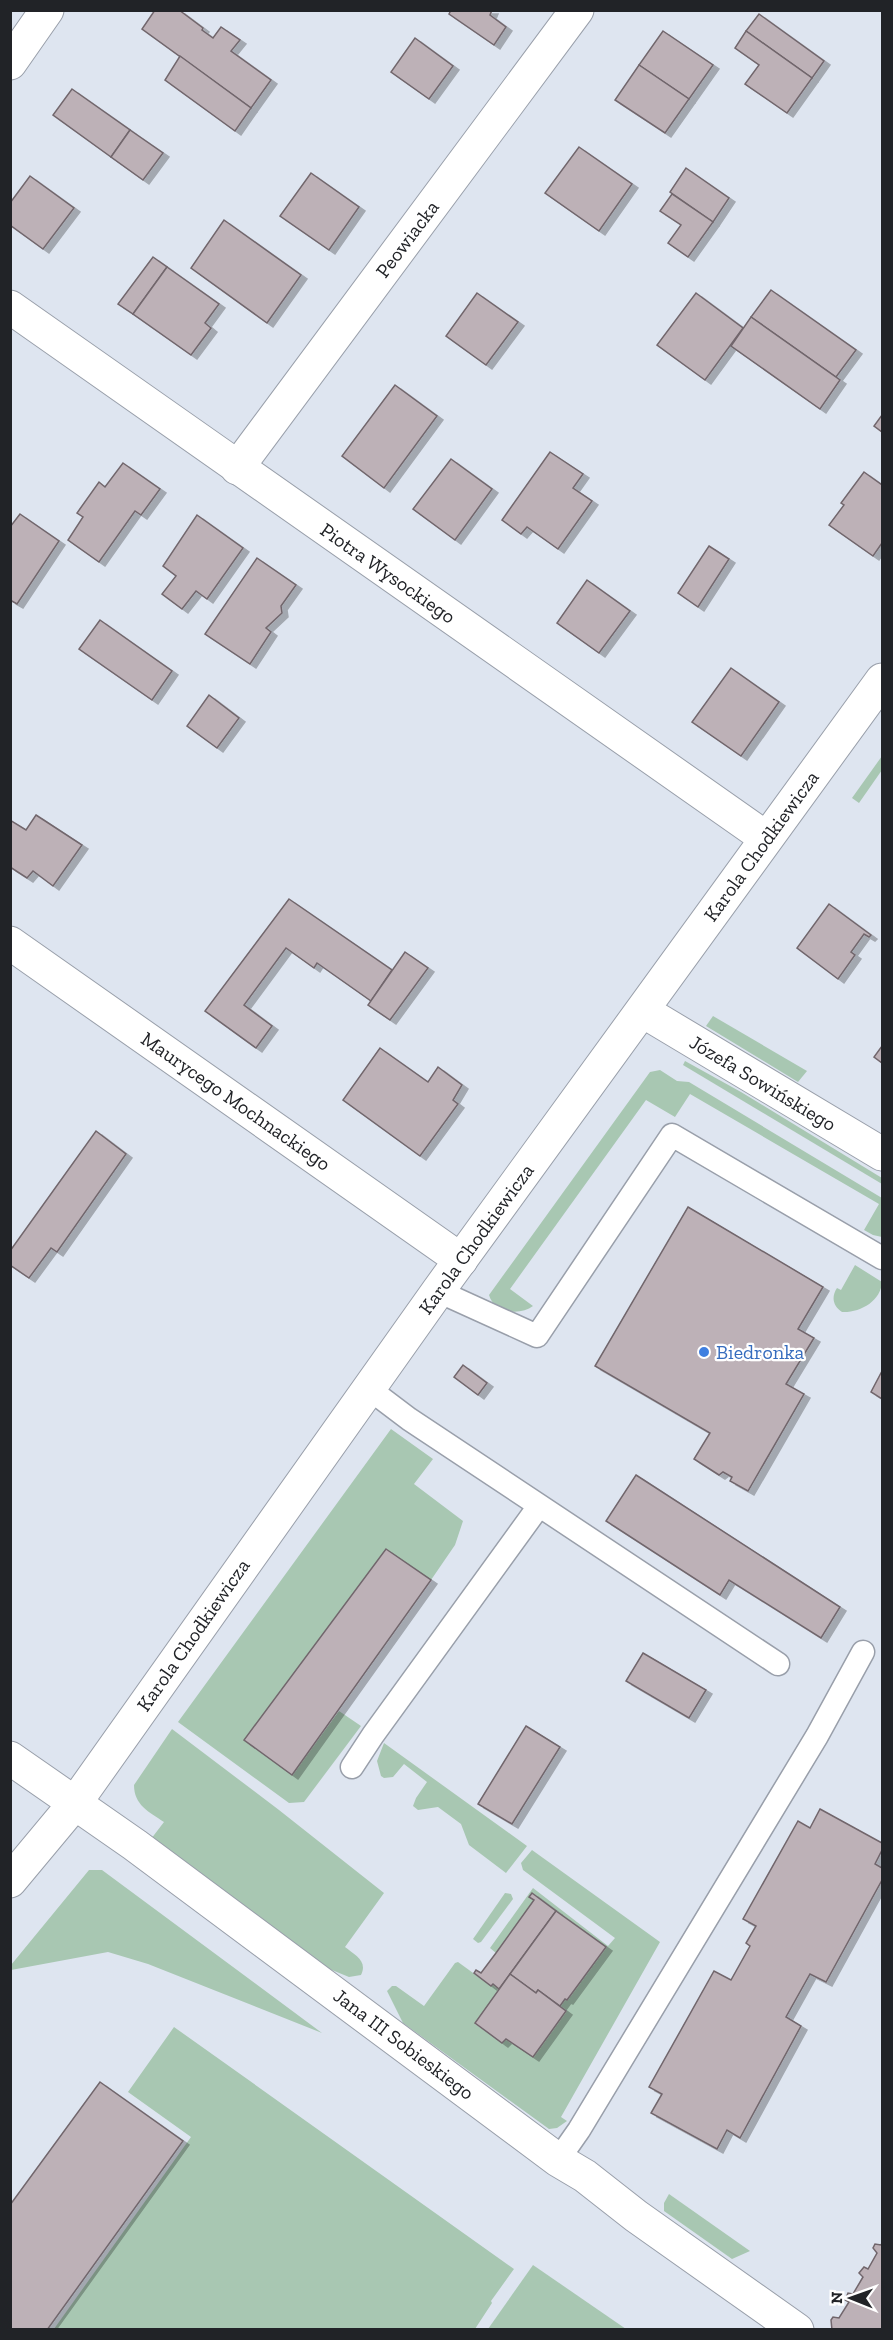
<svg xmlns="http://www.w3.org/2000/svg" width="893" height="2340" viewBox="0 0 893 2340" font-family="'Zilla Slab',serif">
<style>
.green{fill:#a8c7b2}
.building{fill:#bdb1b7;stroke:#71666c;stroke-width:1.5;filter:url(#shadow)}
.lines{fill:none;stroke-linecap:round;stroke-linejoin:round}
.lane-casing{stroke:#999faa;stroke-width:25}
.street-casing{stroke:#999faa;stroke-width:35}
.secondary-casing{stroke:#999faa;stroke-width:35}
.lane{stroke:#fff;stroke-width:22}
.street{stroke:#fff;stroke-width:33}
.secondary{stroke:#fff;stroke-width:33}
.shop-dot{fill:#3f7fe0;stroke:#fff;stroke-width:2}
.labels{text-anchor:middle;stroke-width:4.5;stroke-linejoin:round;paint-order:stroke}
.street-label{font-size:20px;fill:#212327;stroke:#fff}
.shop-label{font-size:20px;fill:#366cbe;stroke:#fff;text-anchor:start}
</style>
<defs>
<filter id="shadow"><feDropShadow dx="6" dy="4" stdDeviation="0" flood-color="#0004"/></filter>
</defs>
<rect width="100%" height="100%" fill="#dee5f0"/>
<g class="green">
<polygon points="882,756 882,770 859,803 852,798"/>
<polygon points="713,1016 807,1071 798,1082 706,1026"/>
<polygon points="685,1061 741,1092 882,1178 882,1184 683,1065"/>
<path d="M 660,1070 L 677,1081 L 689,1082 L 882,1198 L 882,1237 L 873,1235 L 864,1230 L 879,1204 L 690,1094 L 675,1117 L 646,1100 L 510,1289 L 533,1306 C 520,1316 494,1313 489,1295 L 650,1072 Z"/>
<path d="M 855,1265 L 882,1282 C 881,1301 860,1313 842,1312 C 833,1306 831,1297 837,1288 L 841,1290 Z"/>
<polygon points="391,1429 433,1459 414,1484 463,1521 455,1545 431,1580 386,1549 244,1740 292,1775 339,1711 361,1726 304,1802 289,1803 178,1722"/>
<path d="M 172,1729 L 279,1810 L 384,1893 L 345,1947 C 355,1955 368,1961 361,1975 L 349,1977 L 327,1968 L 151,1839 L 164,1822 C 149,1812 134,1805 134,1785 Z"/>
<polygon points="384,1743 527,1846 506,1873 469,1845 461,1824 438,1807 418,1810 413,1806 416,1798 427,1782 404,1764 393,1777 384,1778 381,1776 377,1761"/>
<polygon points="532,1850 660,1942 561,2117 567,2121 557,2128 549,2129 403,2023 387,1991 392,1986 396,1986 424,2006 455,1963 458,1962 491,1986 493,1984 499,1989 475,2024 502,2043 506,2039 533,2057 566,2011 560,2006 565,1999 567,2000 606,1947 532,1893 529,1897 534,1900 496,1953 490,1948 533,1888 608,1946 615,1938 523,1870 521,1863"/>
<polygon points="89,1870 102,1870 322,2033 148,1964 108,1952 11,1970 11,1965"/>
<polygon points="505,1893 511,1894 513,1899 481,1942 478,1943 473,1939"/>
<polygon points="174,2027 514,2269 491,2301 492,2303 475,2329 54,2329 191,2137 128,2092"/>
<polygon points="669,2194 750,2251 732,2259 664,2211 664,2203"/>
<polygon points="533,2265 626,2329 488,2329"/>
</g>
<g class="building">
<polygon points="155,10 179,10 203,28 202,30 213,38 221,27 240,40 231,51 271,80 251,108 142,29"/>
<polygon points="451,10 492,10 490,15 506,27 494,45 449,14"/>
<polygon points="759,14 824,61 812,78 746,31"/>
<polygon points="663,31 713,65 689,99 639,65"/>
<polygon points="746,31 812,78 787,113 745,84 759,65 735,48"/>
<polygon points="415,38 453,66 429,99 391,72"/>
<polygon points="180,56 251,108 235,131 165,80"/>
<polygon points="639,65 689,99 665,133 615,100"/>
<polygon points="72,89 130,130 111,157 53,115"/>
<polygon points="130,130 163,153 143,180 111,157"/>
<polygon points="579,147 632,184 599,231 545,193"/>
<polygon points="686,168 729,198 713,222 670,192"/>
<polygon points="311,173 359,207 329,250 280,216"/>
<polygon points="30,176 74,208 43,249 10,225 10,203"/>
<polygon points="672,194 713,222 688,257 668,243 681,225 660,211"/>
<polygon points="224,220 301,275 267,323 191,268"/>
<polygon points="153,257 167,267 133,314 118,304"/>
<polygon points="167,267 219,304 205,323 211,328 191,355 133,314"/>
<polygon points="771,290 856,350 836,377 751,317"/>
<polygon points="477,293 518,322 486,365 446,336"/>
<polygon points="696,293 743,328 705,380 657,345"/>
<polygon points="751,317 840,380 820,409 731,346"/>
<polygon points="395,385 437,416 384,488 342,456"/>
<polygon points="882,415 882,432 874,426"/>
<polygon points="550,452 583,474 573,488 592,501 558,549 527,527 521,534 502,520"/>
<polygon points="451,459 492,489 455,540 413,509"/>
<polygon points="123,463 160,489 141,515 135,511 99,562 68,540 83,517 77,513 99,482 105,487"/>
<polygon points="864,472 882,485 882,543 873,556 829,525 844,505 841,503"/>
<polygon points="20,514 59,541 17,604 10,600 10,527"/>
<polygon points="197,515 243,548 207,599 196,591 182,609 162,594 176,576 163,566"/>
<polygon points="709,546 729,559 698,607 678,593"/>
<polygon points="257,558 296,585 281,606 282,613 266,628 271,632 250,664 205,634"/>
<polygon points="587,580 630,611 599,653 557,623"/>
<polygon points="100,620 172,671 152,700 79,649"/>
<polygon points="731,668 779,702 741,756 692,722"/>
<polygon points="209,695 239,718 217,748 187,726"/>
<polygon points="36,815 82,845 53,886 33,871 27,878 10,867 10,820 26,830"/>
<polygon points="289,899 392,970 371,1001 317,963 314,968 286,948 244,1005 272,1026 256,1048 205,1011"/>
<polygon points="829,904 871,935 869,937 864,934 851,952 855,955 838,979 797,948"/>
<polygon points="405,952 428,968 390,1020 368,1005"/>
<polygon points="882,1046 882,1063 874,1057"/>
<polygon points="380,1048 428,1082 438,1067 462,1085 453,1100 458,1104 420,1156 343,1100"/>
<polygon points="96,1131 126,1154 57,1252 51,1248 29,1278 10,1265 10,1251"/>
<polygon points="688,1207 823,1287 798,1329 814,1338 786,1384 804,1394 748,1491 730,1481 732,1477 723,1472 719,1475 694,1459 710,1433 595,1366"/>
<polygon points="463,1365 487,1383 478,1395 454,1377"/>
<polygon points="882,1371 882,1399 871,1392"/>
<polygon points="636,1475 840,1607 821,1638 729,1580 720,1595 606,1521"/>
<polygon points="386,1549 431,1580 292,1775 244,1740"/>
<polygon points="643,1653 706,1690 689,1718 626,1681"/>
<polygon points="526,1726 560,1747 512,1824 478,1804"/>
<polygon points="820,1809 882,1843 882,1850 875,1864 882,1868 882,1880 826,1982 810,1974 786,2017 801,2026 740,2138 727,2130 717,2149 651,2113 662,2094 649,2087 714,1971 731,1980 750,1946 746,1943 756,1926 743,1919 798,1821 810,1828"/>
<polygon points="532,1893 556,1911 499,1989 493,1984 491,1986 474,1973 476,1970 481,1973 496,1953 534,1900 529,1897"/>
<polygon points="556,1911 606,1947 567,2000 565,1999 560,2006 538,1990 536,1993 510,1974"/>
<polygon points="510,1974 536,1993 538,1990 566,2011 533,2057 506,2039 502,2043 475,2023"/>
<polygon points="100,2082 183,2141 47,2330 10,2330 10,2205"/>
<polygon points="882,2243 882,2330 832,2330 831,2320 833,2317 839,2318 849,2302 845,2300 848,2293 853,2294 863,2277 859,2273 864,2267 868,2269 877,2253 873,2248 875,2244 881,2245"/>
</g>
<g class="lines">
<g class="lane-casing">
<g id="lane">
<polyline points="438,1291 537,1336 672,1135 882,1258"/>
<polyline points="368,1388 409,1419 778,1664"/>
<polyline points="352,1767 373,1735 539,1506"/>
<polyline points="558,2160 579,2130 817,1736 863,1652"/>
</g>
</g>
<g class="street-casing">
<g id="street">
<polyline points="10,63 47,10"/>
<polyline points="10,307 766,838"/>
<polyline points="237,468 577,10"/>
<polyline points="10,943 461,1260"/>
<polyline points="643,1011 882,1154"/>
<polyline points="10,1758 135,1845 558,2160 585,2176 636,2216 797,2330"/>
</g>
</g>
<g class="secondary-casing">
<polyline id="secondary" points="10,1881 75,1803 438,1291 882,680"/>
</g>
<use href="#lane" class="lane"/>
<use href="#street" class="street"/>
<use href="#secondary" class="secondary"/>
</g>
<circle class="shop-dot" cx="704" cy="1352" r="6"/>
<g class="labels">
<g class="street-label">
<text transform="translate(407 239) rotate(-53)" y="7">Peowiacka</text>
<text transform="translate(388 573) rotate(35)" y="7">Piotra Wysockiego</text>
<text transform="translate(761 846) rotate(-54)" y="7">Karola Chodkiewicza</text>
<text transform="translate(763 1083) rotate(31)" y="7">Józefa Sowińskiego</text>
<text transform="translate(236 1101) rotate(35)" y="7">Maurycego Mochnackiego</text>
<text transform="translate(476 1239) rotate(-54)" y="7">Karola Chodkiewicza</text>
<text transform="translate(193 1635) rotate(-55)" y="7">Karola Chodkiewicza</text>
<text transform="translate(404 2044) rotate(37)" y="7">Jana III Sobieskiego</text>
</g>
<g class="shop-label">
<text x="716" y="1359">Biedronka</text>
</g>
</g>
<rect width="893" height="2340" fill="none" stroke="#212327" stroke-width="24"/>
<g transform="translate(851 2298) rotate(271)" stroke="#ffffff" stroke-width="4.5" paint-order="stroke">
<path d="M0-4.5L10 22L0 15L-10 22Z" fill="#212327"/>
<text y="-9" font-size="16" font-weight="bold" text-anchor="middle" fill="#212327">N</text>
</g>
</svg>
